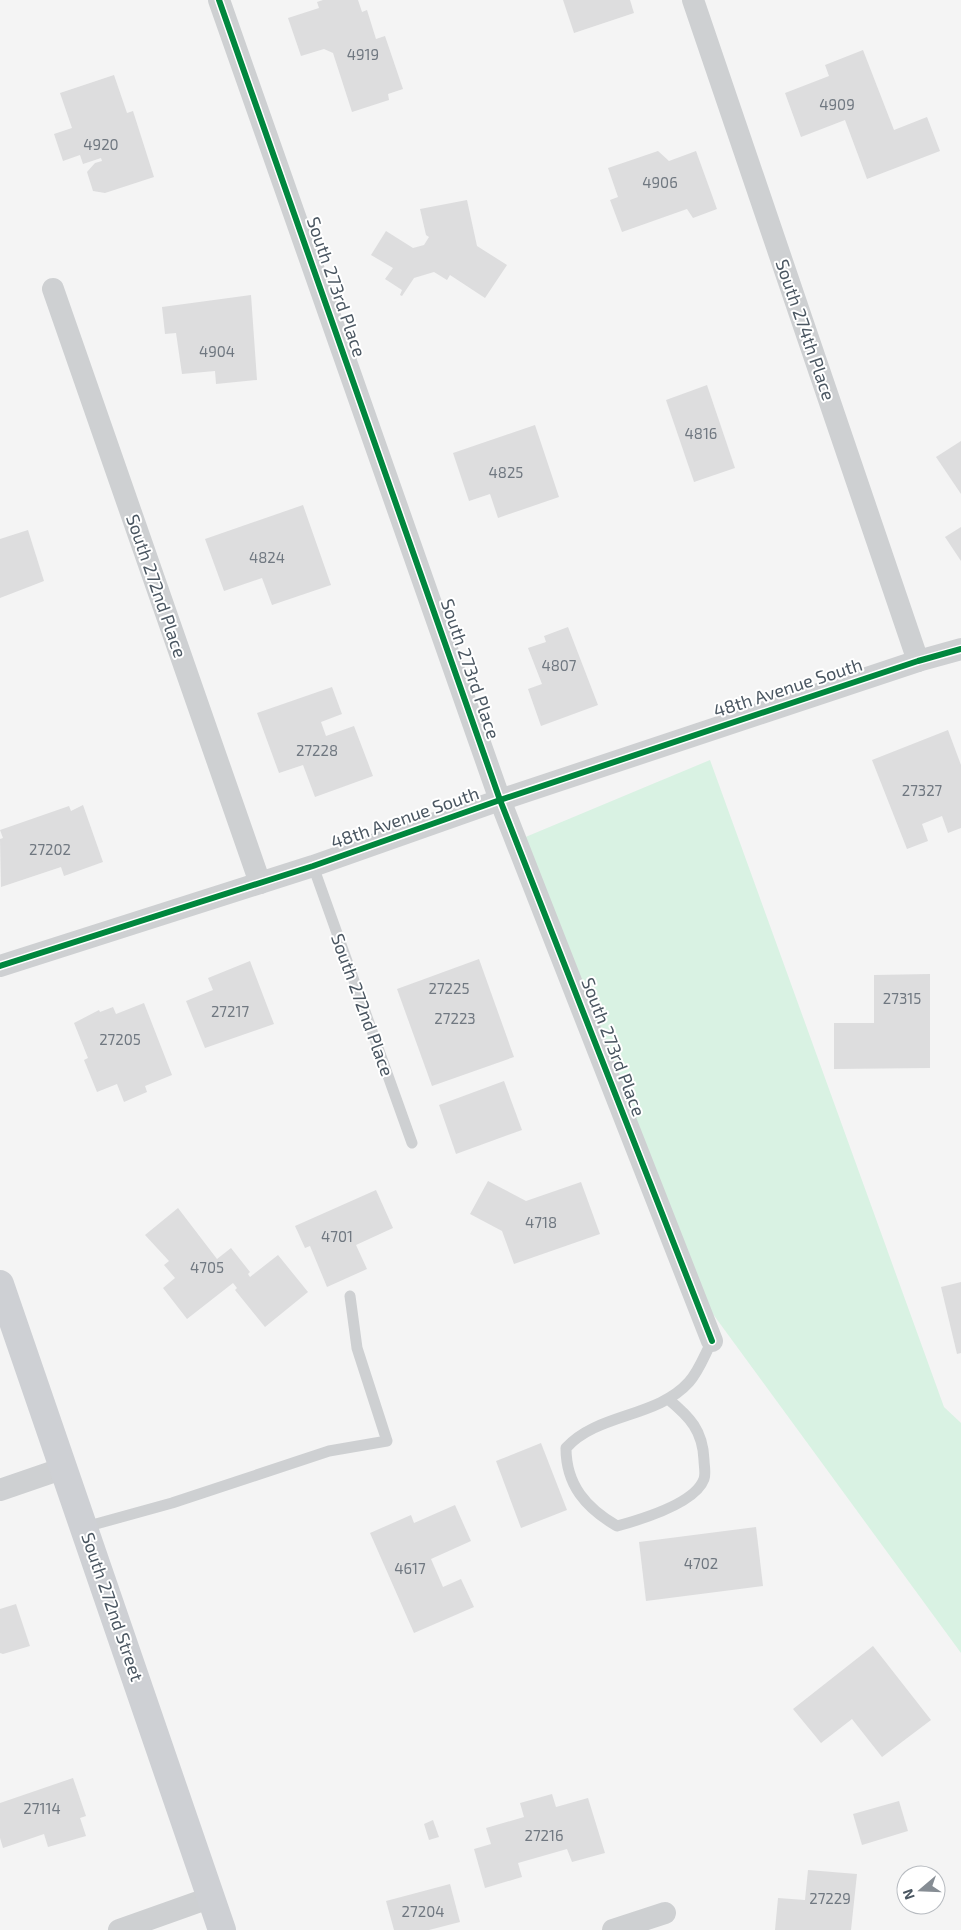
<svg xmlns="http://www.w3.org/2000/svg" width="961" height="1930" viewBox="0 0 961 1930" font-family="'Exo 2',sans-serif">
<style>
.green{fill:#d9f2e3}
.building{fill:#ddddde}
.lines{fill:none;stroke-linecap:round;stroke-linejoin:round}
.service{stroke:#ced0d2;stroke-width:11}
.minor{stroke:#ced0d2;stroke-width:22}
.secondary{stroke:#ced0d4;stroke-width:28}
.cycleway-casing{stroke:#fff;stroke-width:9}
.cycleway{stroke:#00873e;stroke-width:6}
.labels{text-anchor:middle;stroke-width:4;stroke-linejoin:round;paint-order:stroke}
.number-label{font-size:15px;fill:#707881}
.street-label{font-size:18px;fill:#4a5661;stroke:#fff}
</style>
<rect width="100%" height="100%" fill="#f4f4f4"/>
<polygon class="green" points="710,760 944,1407 961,1423 961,1653 688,1280 516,841"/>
<g class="building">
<polygon points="323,0 358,0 362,12 367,10 376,39 385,36 403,89 388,94 389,100 352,112 333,53 324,49 301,56 288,18 319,8 317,2"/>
<polygon points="563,0 630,0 634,13 574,33"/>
<polygon points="863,50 894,130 927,117 940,151 867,179 845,120 801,137 785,93 829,76 825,65"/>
<polygon points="114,75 127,113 133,111 154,177 105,193 93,191 87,172 95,163 102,161 101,158 83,164 80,155 63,161 54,134 72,128 60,93"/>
<polygon points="658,151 669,161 696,151 717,209 693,218 687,209 622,232 610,200 618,197 608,168"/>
<polygon points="467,200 477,246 507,265 485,298 450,275 447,280 434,272 414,278 402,296 400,295 402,290 385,279 393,268 371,255 386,231 413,248 424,245 429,237 426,235 420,209"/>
<polygon points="251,295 257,380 216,384 215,371 182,374 176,333 165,334 162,307"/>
<polygon points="707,385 735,468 694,482 666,400"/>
<polygon points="535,425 559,497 498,518 490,494 469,501 453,453"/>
<polygon points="961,441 961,494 936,457"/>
<polygon points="303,505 331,585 272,605 262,578 224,591 205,539"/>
<polygon points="961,527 961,561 945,537"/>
<polygon points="28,530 44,581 0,598 0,539"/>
<polygon points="568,627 598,705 541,726 528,689 542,684 528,648 546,642 544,636"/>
<polygon points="332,687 342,714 321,722 326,736 354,726 373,776 315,797 303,765 279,773 257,713"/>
<polygon points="948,730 961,765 961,828 948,833 942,816 922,824 928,841 907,849 872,760"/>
<polygon points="83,805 103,862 64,876 61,867 1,887 0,839 3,838 0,830 69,806 71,811"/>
<polygon points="479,959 514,1057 432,1086 397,989"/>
<polygon points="250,961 274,1024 205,1048 186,1001 213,990 208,978"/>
<polygon points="930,974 930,1068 834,1069 834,1023 874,1023 874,975"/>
<polygon points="144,1003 172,1075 145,1086 147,1092 124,1102 117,1084 97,1092 84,1060 88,1058 74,1023 99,1010 100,1012 113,1007 116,1014"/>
<polygon points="504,1081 522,1130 456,1154 439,1105"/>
<polygon points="488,1181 526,1201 581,1182 600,1234 514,1264 502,1231 470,1214"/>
<polygon points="376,1190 393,1228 356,1245 367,1269 327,1287 310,1246 305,1248 295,1226"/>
<polygon points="178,1208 217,1259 231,1248 250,1272 248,1274 250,1277 278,1255 308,1292 265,1327 235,1290 237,1288 233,1283 187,1319 163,1288 175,1278 164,1265 169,1261 145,1235"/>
<polygon points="961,1282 961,1353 957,1354 941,1287"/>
<polygon points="541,1443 567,1510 521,1528 496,1461"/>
<polygon points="455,1505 471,1541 431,1559 443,1587 461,1579 474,1607 414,1633 370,1533 411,1515 414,1523"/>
<polygon points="756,1527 763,1586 646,1601 639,1542"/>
<polygon points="16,1604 30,1646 3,1654 0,1653 0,1609"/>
<polygon points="873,1646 931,1720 882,1757 852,1719 821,1743 793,1709"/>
<polygon points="73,1778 86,1816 80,1818 86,1836 48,1847 44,1834 3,1848 0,1838 0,1803"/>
<polygon points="552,1794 556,1807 588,1798 605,1853 572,1862 567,1849 518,1863 522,1877 485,1888 474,1849 491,1844 486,1828 524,1817 520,1803"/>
<polygon points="899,1801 908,1831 862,1845 853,1814"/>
<polygon points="433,1820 439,1837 429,1840 424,1824"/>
<polygon points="808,1870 857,1874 851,1930 775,1930 778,1898 805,1900"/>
<polygon points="450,1884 460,1922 429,1930 394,1930 386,1901"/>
</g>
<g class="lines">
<g class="service">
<polyline points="313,866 412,1143"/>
<path d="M 668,1399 C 690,1417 703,1431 704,1460 C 704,1465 706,1474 704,1479 C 695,1504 639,1520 617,1526 C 586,1508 566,1485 566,1448 C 597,1413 657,1418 689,1382 C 699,1371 705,1354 712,1341"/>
<polyline points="85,1527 172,1503 329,1451 387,1441 357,1348 350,1296"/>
</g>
<g class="minor">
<polyline points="219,0 500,800 712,1341"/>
<polyline points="693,0 918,661"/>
<polyline points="53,289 260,883"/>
<polyline points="0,966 313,866 500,800 918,661 961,649"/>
<polyline points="0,1490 64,1468"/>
<polyline points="119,1930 212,1897"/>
<polyline points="613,1930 665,1913"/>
</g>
<polyline class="secondary" points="0,1284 222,1930"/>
<g class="cycleway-casing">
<g id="cycleway">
<polyline points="219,0 500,800 712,1341"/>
<polyline points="0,966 313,866 500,800 918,661 961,649"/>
</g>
</g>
<use href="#cycleway" class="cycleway"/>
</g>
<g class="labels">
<g class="number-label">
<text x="363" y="60">4919</text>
<text x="837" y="110">4909</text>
<text x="101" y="150">4920</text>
<text x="660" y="188">4906</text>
<text x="217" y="357">4904</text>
<text x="701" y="439">4816</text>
<text x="506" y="478">4825</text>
<text x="267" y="563">4824</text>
<text x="559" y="671">4807</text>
<text x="317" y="756">27228</text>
<text x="922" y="796">27327</text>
<text x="50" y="855">27202</text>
<text x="449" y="994">27225</text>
<text x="902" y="1004">27315</text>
<text x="230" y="1017">27217</text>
<text x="455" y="1024">27223</text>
<text x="120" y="1045">27205</text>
<text x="541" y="1228">4718</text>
<text x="337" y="1242">4701</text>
<text x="207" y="1273">4705</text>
<text x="701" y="1569">4702</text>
<text x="410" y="1574">4617</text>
<text x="42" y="1814">27114</text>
<text x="544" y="1841">27216</text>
<text x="830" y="1904">27229</text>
<text x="423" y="1917">27204</text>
</g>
<g class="street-label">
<text transform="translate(336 287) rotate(71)" y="6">South 273rd Place</text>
<text transform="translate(805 330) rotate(71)" y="6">South 274th Place</text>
<text transform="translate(156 586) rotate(71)" y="6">South 272nd Place</text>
<text transform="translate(470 669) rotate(71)" y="6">South 273rd Place</text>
<text transform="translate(788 688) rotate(-18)" y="6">48th Avenue South</text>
<text transform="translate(405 818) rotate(-19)" y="6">48th Avenue South</text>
<text transform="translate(362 1005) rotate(70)" y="6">South 272nd Place</text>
<text transform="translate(613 1047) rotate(69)" y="6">South 273rd Place</text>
<text transform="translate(112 1607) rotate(71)" y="6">South 272nd Street</text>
</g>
</g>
<g transform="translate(921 1890) rotate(251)"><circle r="24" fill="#ffffff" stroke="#b7bbc0"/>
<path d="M0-4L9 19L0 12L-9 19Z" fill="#868d94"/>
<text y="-8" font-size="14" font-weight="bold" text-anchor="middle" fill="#4a5661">N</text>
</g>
</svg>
